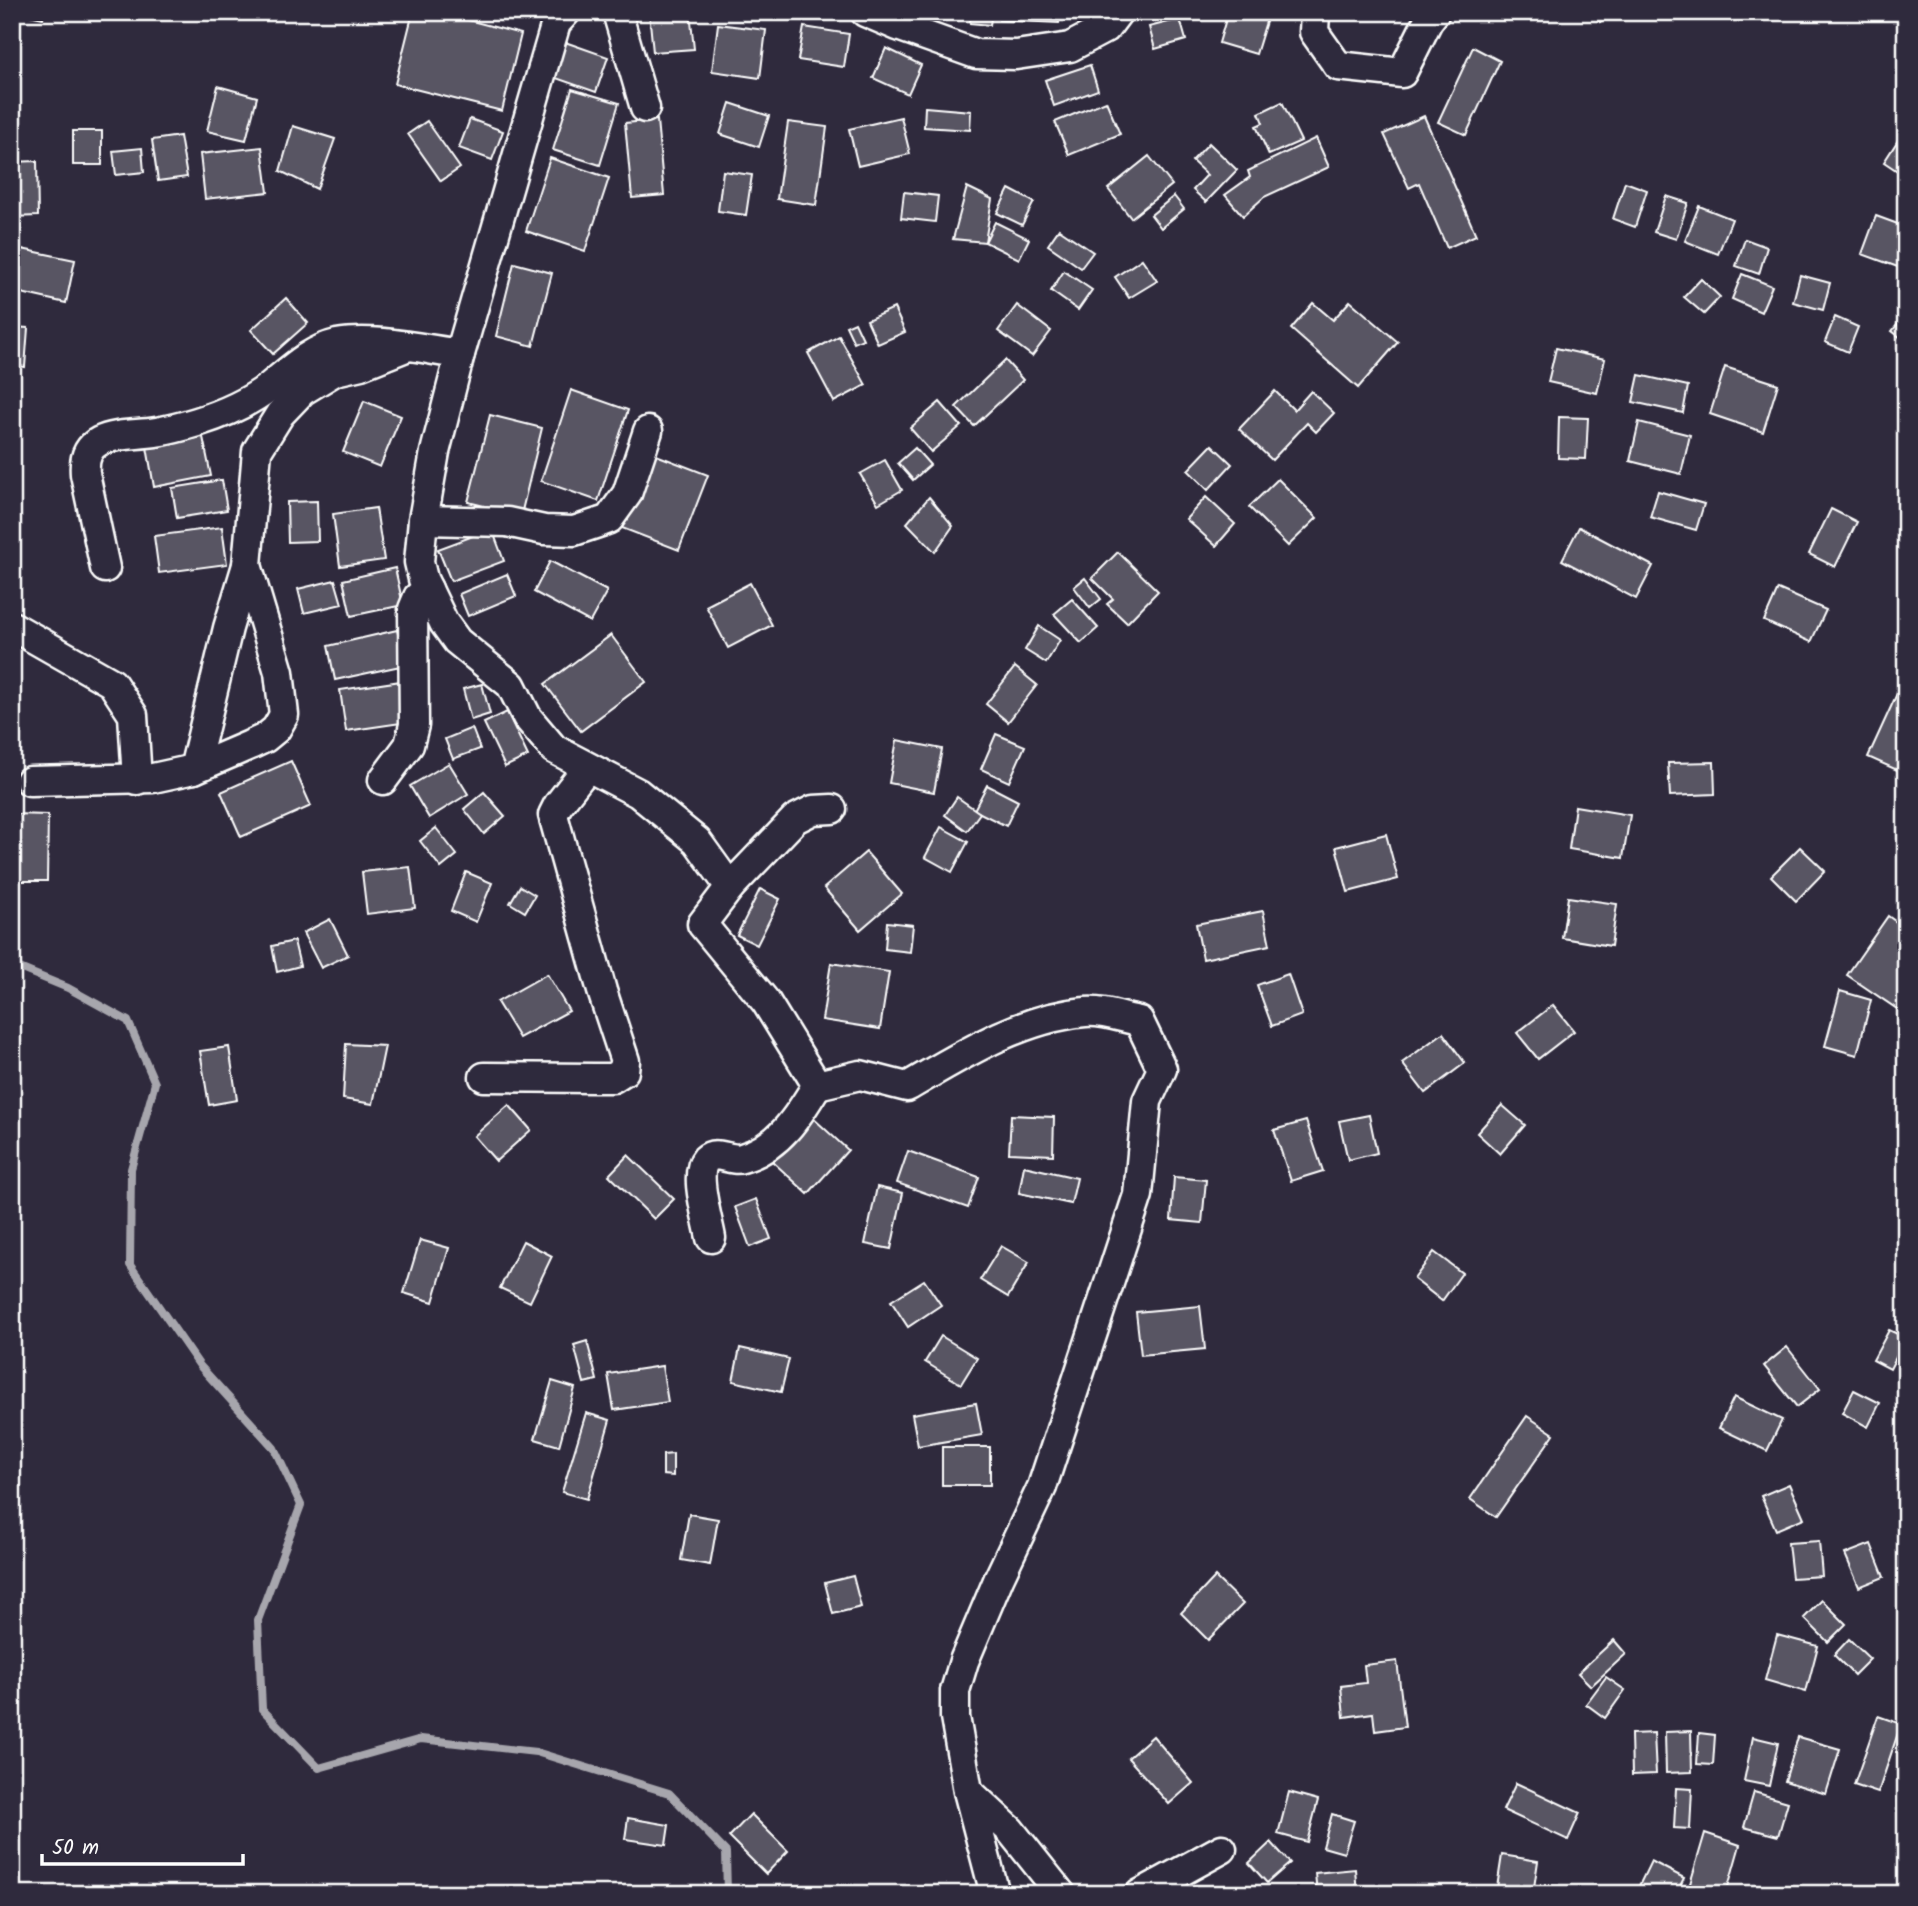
<svg xmlns="http://www.w3.org/2000/svg" width="1918" height="1906" viewBox="0 0 1918 1906" font-family="Kalam,sans-serif">
<style>
.lines{fill:none;stroke-linecap:round;stroke-linejoin:round}
.stream{stroke:#a7a6ad;stroke-width:8}
.building{fill:#595564;stroke:#fff;stroke-width:2}
.minor-casing{stroke:#fff;stroke-width:33}
.minor{stroke:#2f2a3d;stroke-width:28}
</style>
<rect width="100%" height="100%" fill="#2f2a3d"/>
<filter id="ink" filterUnits="userSpaceOnUse"><feTurbulence type="fractalNoise" baseFrequency=".0143" numOctaves="2"/><feDisplacementMap in="SourceGraphic" scale="14" xChannelSelector="R" yChannelSelector="G"/><feConvolveMatrix kernelMatrix="1 2 1 2 8 2 1 2 1" color-interpolation-filters="sRGB"/></filter>
<g filter="url(#ink)">
<g class="lines">
<polyline class="stream" points="12,965 68,988 128,1021 155,1083 131,1169 130,1265 200,1366 274,1448 301,1505 258,1620 262,1709 319,1768 421,1739 536,1752 669,1793 726,1852 727,1894"/>
</g>
<g class="building">
<polygon points="16,12 44,12 43,18"/>
<polygon points="413,12 438,12 521,34 502,111 395,84"/>
<polygon points="649,12 690,12 694,49 653,52"/>
<polygon points="937,12 964,12 964,18 937,16"/>
<polygon points="971,12 992,12 990,25 970,23"/>
<polygon points="999,12 1060,12 1059,23 999,20"/>
<polygon points="1228,12 1269,12 1256,54 1219,43"/>
<polygon points="1593,12 1613,12 1600,22"/>
<polygon points="1180,19 1186,40 1155,49 1149,27"/>
<polygon points="718,24 766,30 760,78 712,71"/>
<polygon points="804,27 849,34 844,67 798,60"/>
<polygon points="565,42 608,57 596,92 553,77"/>
<polygon points="1473,47 1500,61 1466,135 1438,122"/>
<polygon points="886,48 921,65 908,94 873,78"/>
<polygon points="1090,65 1098,90 1054,106 1045,80"/>
<polygon points="218,86 257,97 246,140 207,131"/>
<polygon points="572,89 619,103 600,165 553,150"/>
<polygon points="1106,101 1120,134 1069,155 1055,122"/>
<polygon points="1282,102 1301,141 1269,155 1256,126 1263,123 1259,113"/>
<polygon points="730,103 769,116 759,147 720,134"/>
<polygon points="925,107 971,111 970,130 924,127"/>
<polygon points="1424,116 1476,235 1447,248 1419,183 1409,188 1384,134"/>
<polygon points="901,117 910,154 858,166 849,129"/>
<polygon points="470,119 503,131 492,160 459,148"/>
<polygon points="657,120 664,195 632,198 625,123"/>
<polygon points="427,121 460,168 441,181 408,134"/>
<polygon points="788,122 827,127 816,205 777,199"/>
<polygon points="293,126 335,139 317,189 280,171"/>
<polygon points="1906,128 1906,174 1905,176 1884,162"/>
<rect x="73" y="131" width="29" height="34"/>
<polygon points="180,136 187,177 158,181 152,140"/>
<polygon points="1316,138 1329,167 1264,197 1243,216 1225,195 1250,177 1248,171"/>
<polygon points="1209,143 1237,170 1206,202 1193,190 1207,175 1192,161"/>
<polygon points="262,147 268,192 205,199 200,154"/>
<polygon points="142,148 144,172 116,175 113,151"/>
<polygon points="1149,156 1172,185 1131,218 1108,189"/>
<polygon points="550,158 609,178 585,251 526,231"/>
<polygon points="37,161 38,216 12,217 12,162"/>
<polygon points="723,171 752,175 746,215 718,211"/>
<polygon points="1625,182 1647,190 1635,227 1613,219"/>
<polygon points="967,187 992,199 985,242 953,239"/>
<polygon points="1009,189 1034,202 1022,225 997,213"/>
<polygon points="904,192 938,196 935,222 901,218"/>
<polygon points="1174,196 1184,209 1161,228 1151,215"/>
<polygon points="1666,196 1688,203 1676,239 1654,232"/>
<polygon points="1699,206 1732,219 1718,254 1685,241"/>
<polygon points="1876,216 1906,227 1906,270 1862,254"/>
<polygon points="995,222 1029,239 1019,259 985,242"/>
<polygon points="1059,229 1093,252 1081,268 1048,245"/>
<polygon points="1745,239 1767,247 1759,274 1736,266"/>
<polygon points="12,247 75,260 66,303 12,291"/>
<polygon points="1142,259 1157,281 1129,298 1115,277"/>
<polygon points="514,263 552,273 533,346 496,336"/>
<polygon points="1064,271 1092,290 1078,310 1051,291"/>
<polygon points="1742,274 1772,286 1761,312 1732,299"/>
<polygon points="1800,275 1830,283 1823,310 1793,302"/>
<polygon points="1701,279 1720,297 1704,314 1684,297"/>
<polygon points="286,298 308,323 273,354 251,330"/>
<polygon points="1350,301 1398,342 1358,388 1291,329 1313,303 1333,320"/>
<polygon points="1017,305 1051,331 1032,356 998,331"/>
<polygon points="894,308 905,332 878,344 867,320"/>
<polygon points="1906,314 1906,342 1892,331"/>
<polygon points="1835,317 1858,327 1848,352 1825,342"/>
<polygon points="855,322 863,339 854,343 846,326"/>
<polygon points="12,327 28,328 25,367 12,365"/>
<polygon points="839,336 866,385 834,402 808,353"/>
<polygon points="1556,348 1605,359 1597,393 1548,382"/>
<polygon points="1005,360 1023,380 974,426 956,407"/>
<polygon points="1725,367 1778,384 1763,432 1710,414"/>
<polygon points="1639,375 1688,386 1683,413 1633,402"/>
<polygon points="571,390 628,410 598,501 541,481"/>
<polygon points="1275,391 1294,410 1311,391 1334,413 1316,432 1307,423 1272,460 1239,429"/>
<polygon points="364,401 401,416 380,467 343,452"/>
<polygon points="940,402 961,426 931,452 910,428"/>
<polygon points="490,415 542,428 521,515 468,502"/>
<polygon points="1559,417 1588,418 1586,459 1558,458"/>
<polygon points="1639,422 1690,435 1681,474 1630,461"/>
<polygon points="203,437 211,476 154,487 147,447"/>
<polygon points="1212,445 1232,464 1208,490 1188,470"/>
<polygon points="915,448 930,465 913,480 898,463"/>
<polygon points="651,453 708,475 679,550 622,528"/>
<polygon points="885,460 902,490 878,504 860,474"/>
<polygon points="1278,479 1317,518 1288,546 1249,507"/>
<polygon points="222,480 227,510 177,518 172,488"/>
<polygon points="1658,491 1704,504 1696,530 1650,517"/>
<polygon points="929,497 953,526 935,552 907,523"/>
<polygon points="1206,497 1235,524 1216,546 1186,519"/>
<polygon points="317,501 318,541 288,542 287,502"/>
<polygon points="376,508 384,560 340,566 333,514"/>
<polygon points="1831,509 1857,522 1835,567 1809,554"/>
<polygon points="222,527 227,564 159,573 154,536"/>
<polygon points="1579,527 1653,566 1636,599 1562,560"/>
<polygon points="492,529 504,561 451,581 438,549"/>
<polygon points="1118,552 1158,591 1127,623 1107,604 1113,599 1092,578"/>
<polygon points="550,561 607,591 590,622 534,592"/>
<polygon points="395,568 403,605 351,616 343,580"/>
<polygon points="507,574 516,596 468,616 459,594"/>
<polygon points="1085,578 1101,599 1090,608 1074,587"/>
<polygon points="335,580 342,604 304,613 298,589"/>
<polygon points="750,583 772,625 728,648 706,606"/>
<polygon points="1778,589 1826,610 1811,642 1764,621"/>
<polygon points="1072,599 1098,628 1081,643 1054,614"/>
<polygon points="1039,626 1060,640 1046,663 1025,650"/>
<polygon points="397,630 405,665 335,680 328,646"/>
<polygon points="611,635 646,682 581,731 545,684"/>
<polygon points="1015,667 1037,685 1008,722 986,704"/>
<polygon points="1906,674 1906,774 1868,757"/>
<polygon points="401,681 408,722 346,731 340,690"/>
<polygon points="482,684 490,714 471,720 463,689"/>
<polygon points="507,712 528,756 505,767 484,723"/>
<polygon points="472,728 480,749 453,759 445,739"/>
<polygon points="996,734 1025,746 1009,782 981,769"/>
<polygon points="897,740 942,749 934,792 889,783"/>
<polygon points="291,761 311,806 241,837 221,792"/>
<polygon points="1714,762 1715,794 1670,796 1668,763"/>
<polygon points="449,763 468,794 429,818 410,786"/>
<polygon points="987,785 1018,801 1006,826 974,810"/>
<polygon points="484,792 505,816 484,834 464,809"/>
<polygon points="957,797 980,813 967,831 945,815"/>
<polygon points="1575,806 1630,815 1623,858 1569,849"/>
<polygon points="12,814 48,815 47,881 12,881"/>
<polygon points="941,827 968,842 952,872 925,857"/>
<polygon points="436,828 457,855 441,868 420,841"/>
<polygon points="1386,834 1398,879 1348,892 1336,847"/>
<polygon points="1800,847 1825,871 1796,901 1771,876"/>
<polygon points="866,852 902,894 860,930 824,888"/>
<polygon points="410,867 415,908 367,914 362,872"/>
<polygon points="466,872 492,883 476,922 451,911"/>
<polygon points="520,886 535,895 525,912 510,903"/>
<polygon points="760,889 780,899 757,945 737,935"/>
<polygon points="1568,897 1617,904 1611,946 1562,938"/>
<polygon points="1263,911 1270,945 1203,959 1196,924"/>
<polygon points="1888,916 1906,929 1906,1015 1847,975"/>
<polygon points="330,919 348,955 321,968 303,933"/>
<polygon points="887,922 913,925 910,952 885,949"/>
<polygon points="294,941 300,966 277,972 272,946"/>
<polygon points="831,963 889,972 880,1029 822,1020"/>
<polygon points="547,974 569,1011 519,1038 497,1002"/>
<polygon points="1288,974 1302,1015 1272,1026 1257,985"/>
<polygon points="1840,991 1871,1000 1857,1055 1825,1046"/>
<polygon points="1553,1005 1574,1031 1538,1059 1517,1033"/>
<polygon points="1443,1033 1465,1063 1425,1093 1402,1063"/>
<polygon points="346,1044 385,1046 373,1104 343,1099"/>
<polygon points="229,1047 237,1100 209,1105 200,1051"/>
<polygon points="509,1105 531,1130 496,1161 474,1136"/>
<polygon points="1502,1105 1525,1125 1500,1154 1477,1133"/>
<polygon points="1011,1115 1054,1117 1053,1155 1009,1153"/>
<polygon points="1369,1115 1377,1153 1348,1160 1339,1121"/>
<polygon points="813,1118 848,1150 808,1194 773,1162"/>
<polygon points="1306,1121 1323,1171 1291,1181 1274,1130"/>
<polygon points="908,1151 979,1177 968,1208 897,1183"/>
<polygon points="628,1155 674,1199 654,1219 609,1175"/>
<polygon points="1024,1166 1077,1178 1071,1204 1019,1193"/>
<polygon points="1174,1177 1206,1180 1202,1223 1171,1220"/>
<polygon points="877,1187 903,1193 891,1249 865,1244"/>
<polygon points="756,1199 771,1239 750,1247 735,1207"/>
<polygon points="420,1240 449,1248 433,1302 404,1293"/>
<polygon points="523,1241 552,1256 530,1302 500,1288"/>
<polygon points="1001,1246 1029,1262 1008,1297 980,1280"/>
<polygon points="1434,1252 1462,1273 1442,1301 1414,1279"/>
<polygon points="924,1280 941,1305 908,1327 891,1301"/>
<polygon points="1200,1306 1205,1349 1141,1355 1136,1312"/>
<polygon points="1889,1330 1906,1338 1890,1369 1873,1360"/>
<polygon points="941,1336 977,1358 961,1384 925,1362"/>
<polygon points="587,1341 597,1380 584,1383 574,1345"/>
<polygon points="1787,1347 1820,1389 1797,1407 1764,1366"/>
<polygon points="740,1348 789,1359 781,1392 733,1381"/>
<polygon points="662,1366 668,1402 614,1410 608,1374"/>
<polygon points="552,1381 575,1388 559,1446 535,1439"/>
<polygon points="1854,1390 1880,1403 1868,1427 1842,1413"/>
<polygon points="1734,1397 1782,1420 1767,1451 1719,1428"/>
<polygon points="976,1403 982,1435 918,1446 912,1414"/>
<polygon points="586,1413 610,1420 587,1499 562,1492"/>
<polygon points="1527,1416 1554,1434 1496,1517 1470,1499"/>
<rect x="942" y="1447" width="48" height="38"/>
<polygon points="673,1454 673,1476 663,1475 663,1455"/>
<polygon points="1789,1484 1804,1518 1776,1530 1761,1496"/>
<polygon points="689,1514 718,1519 710,1565 681,1560"/>
<polygon points="1819,1541 1822,1576 1792,1578 1788,1543"/>
<polygon points="1871,1544 1884,1577 1859,1587 1845,1554"/>
<polygon points="853,1576 861,1607 833,1614 825,1583"/>
<polygon points="1215,1577 1243,1604 1208,1640 1181,1613"/>
<polygon points="1822,1600 1846,1624 1828,1642 1804,1618"/>
<polygon points="1777,1635 1818,1646 1806,1692 1765,1680"/>
<polygon points="1849,1639 1870,1659 1854,1675 1834,1655"/>
<polygon points="1614,1640 1626,1654 1591,1686 1578,1673"/>
<polygon points="1397,1661 1405,1727 1375,1731 1373,1713 1344,1717 1341,1686 1366,1683 1364,1665"/>
<polygon points="1606,1677 1625,1690 1605,1718 1586,1704"/>
<polygon points="1878,1716 1901,1724 1878,1793 1854,1785"/>
<polygon points="1691,1731 1692,1772 1666,1773 1665,1732"/>
<polygon points="1654,1733 1656,1774 1632,1775 1631,1734"/>
<polygon points="1699,1733 1715,1735 1713,1765 1697,1764"/>
<polygon points="1153,1736 1193,1783 1169,1804 1128,1758"/>
<polygon points="1753,1737 1778,1743 1769,1786 1744,1781"/>
<polygon points="1798,1737 1840,1749 1826,1794 1785,1781"/>
<polygon points="1516,1783 1580,1813 1568,1840 1503,1810"/>
<polygon points="1676,1788 1692,1789 1690,1829 1674,1828"/>
<polygon points="1289,1792 1318,1800 1307,1842 1278,1834"/>
<polygon points="1754,1792 1788,1802 1778,1836 1744,1827"/>
<polygon points="751,1814 788,1851 766,1874 729,1837"/>
<polygon points="1332,1814 1354,1821 1344,1853 1323,1847"/>
<polygon points="628,1818 669,1825 666,1845 625,1839"/>
<polygon points="1705,1833 1740,1845 1726,1894 1687,1894"/>
<polygon points="1271,1842 1290,1863 1267,1883 1249,1863"/>
<polygon points="1502,1855 1538,1861 1533,1894 1496,1894"/>
<polygon points="1651,1861 1684,1878 1676,1894 1635,1894"/>
<polygon points="1355,1869 1357,1894 1317,1894 1315,1873"/>
</g>
<g class="lines">
<g class="minor-casing">
<g id="minor">
<path d="M 566,12 L 556,23 L 460,354 L 435,452 L 423,520 L 419,562 L 423,579 L 444,623 L 457,641 L 511,685 L 527,717 L 554,749 L 638,793 L 697,841 L 730,887 L 702,924 L 766,1002 L 817,1085 L 860,1075 L 907,1087 C 962,1055 1020,1018 1085,1012 C 1102,1010 1123,1018 1139,1021 L 1162,1069 L 1147,1101 L 1138,1195 L 1042,1487 L 999,1578 L 964,1661 L 955,1691 L 955,1717 L 968,1791 L 995,1894"/>
<polyline points="617,12 645,108"/>
<polyline points="865,12 898,26 976,54 1016,55 1070,47 1106,28 1118,12"/>
<polyline points="1315,12 1314,32 1338,66 1402,73 1428,21 1435,12"/>
<polyline points="423,520 507,522 544,530 574,531 601,522 609,519 627,494 648,431"/>
<path d="M 105,568 L 85,474 C 81,429 126,437 156,432 C 170,430 184,426 197,422 C 223,414 248,403 269,387 C 290,370 310,350 337,344 C 373,337 423,349 460,354"/>
<polyline points="12,626 112,683 133,715 137,780"/>
<polyline points="194,769 228,628 247,565"/>
<polyline points="383,780 409,745 414,725 413,609 418,597 428,589"/>
<polyline points="30,781 153,778 194,769 250,745 265,738 276,729 284,715 279,672 247,565 257,451 280,414 302,391 335,371 361,365 406,347"/>
<polyline points="730,887 795,819 813,810 832,809"/>
<polyline points="484,1077 595,1078 613,1078 624,1071 625,1061 602,991 553,815 558,805 587,768"/>
<path d="M 711,1238 C 708,1219 693,1174 706,1159 C 716,1149 730,1162 742,1158 C 779,1148 799,1115 817,1085"/>
<polyline points="968,1791 1010,1830 1061,1894"/>
<polyline points="1140,1894 1222,1849"/>
</g>
</g>
<use href="#minor" class="minor"/>
</g>
</g>
<rect width="1918" height="1906" fill="none" stroke="#2f2a3d" stroke-width="42"/>
<rect x="21" y="21" width="1876" height="1864" fill="none" stroke="#fff" stroke-width="2.5" filter="url(#ink)"/>
<path d="M42 1854v10h201v-10" fill="none" stroke="#ffffff" stroke-width="3.5"/>
<text x="52" y="1854" font-size="21" fill="#ffffff" stroke="#2f2a3d" stroke-width="5" paint-order="stroke">50 m</text>
</svg>
